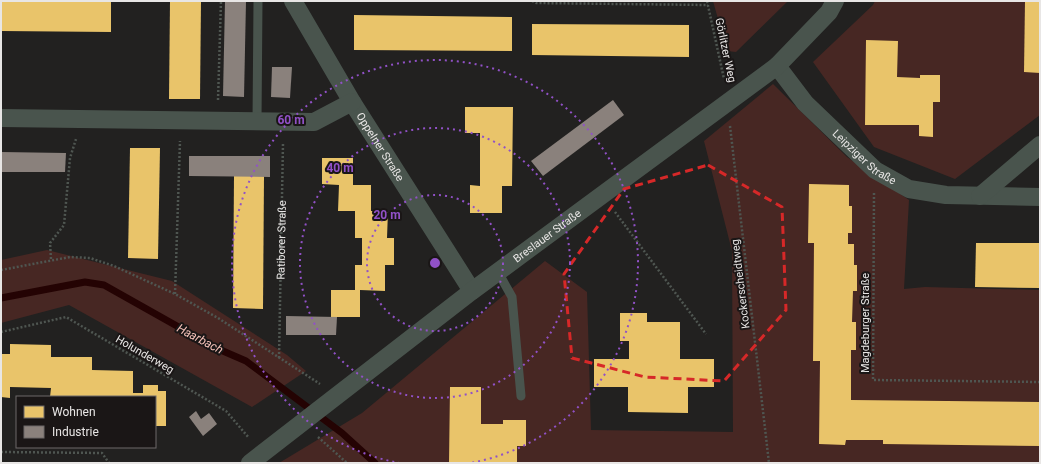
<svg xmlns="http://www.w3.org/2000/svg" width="1041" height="464" viewBox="0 0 1041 464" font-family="Roboto,sans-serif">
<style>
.green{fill:#472723}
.homes{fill:#e9c46a}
.industry{fill:#8a817c}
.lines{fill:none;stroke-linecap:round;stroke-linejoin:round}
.stream{stroke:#240303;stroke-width:7}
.path{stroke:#4f5651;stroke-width:2.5;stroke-dasharray:2 2;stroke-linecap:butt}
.service{stroke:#49544d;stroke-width:9}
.minor{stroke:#49544d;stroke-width:18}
.marked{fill:none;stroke:#d62828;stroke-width:3;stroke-dasharray:8 5;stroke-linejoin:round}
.ring{fill:none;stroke:#9151c7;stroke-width:2;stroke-dasharray:2 4}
.labels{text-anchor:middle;stroke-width:4;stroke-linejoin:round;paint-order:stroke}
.street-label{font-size:11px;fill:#e8e6e5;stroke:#1a1616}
.water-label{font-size:12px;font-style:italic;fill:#f5c2b9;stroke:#1a1616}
.centre{fill:#9151c7;stroke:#1a1616;stroke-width:2}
.ring-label{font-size:12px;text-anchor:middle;font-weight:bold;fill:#9151c7;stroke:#1a1616;stroke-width:4;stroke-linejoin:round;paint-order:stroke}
</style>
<rect width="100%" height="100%" fill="#222120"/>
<g class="green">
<polygon points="713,1 788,1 736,52 727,51"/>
<polygon points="875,1 1040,1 1040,115 955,179 874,147 813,62 873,5"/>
<polygon points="773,84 847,157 909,200 904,289 925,287 1040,290 1040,463 279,463 362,413 545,261 587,292 591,430 733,432 732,251 704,141"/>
<polygon points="47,250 172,281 287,355 306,371 252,407 69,305 1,323 1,260"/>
</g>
<g class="homes">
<polygon points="1,1 111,2 111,32 1,31"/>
<polygon points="170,1 201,1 200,99 169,99"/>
<polygon points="1025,1 1040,1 1040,73 1024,72"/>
<polygon points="354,15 512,17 512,51 354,50"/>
<polygon points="532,24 689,25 689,57 532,55"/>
<polygon points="866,40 898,41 897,77 920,78 920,75 940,75 940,102 933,102 933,137 919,136 919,125 865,125"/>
<polygon points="465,107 513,107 512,186 502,186 502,213 470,213 470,185 480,186 480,133 465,133"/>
<polygon points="130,148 160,148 158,259 128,258"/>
<polygon points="322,158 353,158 353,185 371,185 371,211 388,211 387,238 394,238 394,265 385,265 385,291 360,290 360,317 331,317 331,290 355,290 355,265 362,265 362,238 355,238 355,211 338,211 339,185 322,184"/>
<polygon points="234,176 264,176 263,309 233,308"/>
<polygon points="809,184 849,185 849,206 852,206 852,233 848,233 848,244 854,244 854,265 857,265 857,291 853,291 852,322 856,322 856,350 851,350 851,400 1040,402 1040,446 883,444 883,440 846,440 845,445 819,444 820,361 813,361 814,243 808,243"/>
<polygon points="976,243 1040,243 1040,288 975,287"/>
<polygon points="620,313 647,313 647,322 680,322 680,359 714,359 714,387 688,387 688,413 628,412 628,387 594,387 594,359 629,359 629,341 620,341"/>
<polygon points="10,344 51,345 51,357 92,357 92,370 133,371 133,393 143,393 143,385 158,385 158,391 166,391 166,426 155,426 155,397 50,397 51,388 10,387 10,398 1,397 1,354 10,354"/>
<polygon points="450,387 481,387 481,424 503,424 503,420 526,420 526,446 517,446 517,463 449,463"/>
</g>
<g class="industry">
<polygon points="225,1 246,1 244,97 223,96"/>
<polygon points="272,67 292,67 290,98 271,97"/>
<polygon points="613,100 624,115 543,176 531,161"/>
<polygon points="1,152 66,153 65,172 1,172"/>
<polygon points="189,156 270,156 270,177 189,176"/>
<polygon points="286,316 337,317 336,335 286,335"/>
<polygon points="196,411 201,419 209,413 217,424 203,436 189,417"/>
</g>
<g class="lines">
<polyline class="stream" points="1,298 85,282 104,285 216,348 246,361 342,433 375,463"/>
<g class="path">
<polyline points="532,1 536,3 708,5"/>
<polyline points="707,1 724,79"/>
<polyline points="218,100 221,1"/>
<polyline points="730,126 769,463"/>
<polyline points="874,193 873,380 1040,382"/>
<polyline points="615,212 706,334"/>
<polyline points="51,259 50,243 64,225 70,158 76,139"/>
<polyline points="1,270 70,257 90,258 114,266 175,294 218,318 320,384"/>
<polyline points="175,294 180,141"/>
<polyline points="1,332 66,317 226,411 249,438"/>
<path id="s1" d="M 279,358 L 283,143"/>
<polyline points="318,437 347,463"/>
<polyline points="1,452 102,453 109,463"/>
</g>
<g class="service">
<polyline points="257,121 258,1"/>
<polyline points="498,272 512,297 521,396"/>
</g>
<g class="minor">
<path id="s2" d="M 293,1 L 352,102 L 472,291"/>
<path id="s3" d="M 777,66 L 805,103 L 875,170 L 909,189 L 946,195 L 1040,197"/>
<polyline points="1,118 314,122 352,102"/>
<polyline points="980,196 1040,145"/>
<path id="s4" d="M 250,463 L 472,291 L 777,66 L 829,12 L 835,1"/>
</g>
</g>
<path class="marked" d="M 708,165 L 782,207 L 786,310 L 724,381 L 645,377 L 572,358 L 564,274 L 624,189 Z"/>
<g class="ring">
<circle cx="435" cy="263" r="68"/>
<circle cx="435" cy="263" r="135"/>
<path d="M400 463A203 203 0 1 1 470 463"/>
</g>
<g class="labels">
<g class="street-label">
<text transform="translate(726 50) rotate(78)" y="4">Görlitzer Weg</text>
<text dy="4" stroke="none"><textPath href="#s2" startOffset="170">Oppelner Straße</textPath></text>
<text dy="4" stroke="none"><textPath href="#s3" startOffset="127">Leipziger Straße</textPath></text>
<text dy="4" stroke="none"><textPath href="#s4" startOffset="374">Breslauer Straße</textPath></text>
<text dy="4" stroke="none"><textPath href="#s1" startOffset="118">Ratiborer Straße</textPath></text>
<text transform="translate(740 284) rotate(-97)" y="4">Kockerscheidtweg</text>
<text transform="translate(865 323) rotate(-90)" y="4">Magdeburger Straße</text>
<text transform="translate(145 354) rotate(30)" y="4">Holunderweg</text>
</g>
<g class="water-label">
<text transform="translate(200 339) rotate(28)" y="4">Haarbach</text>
</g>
</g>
<circle cx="435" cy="263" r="6" class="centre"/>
<g class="ring-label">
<text x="291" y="124">60 m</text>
<text x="340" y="172">40 m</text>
<text x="387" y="219">20 m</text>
</g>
<rect width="1041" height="464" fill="none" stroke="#e8e6e5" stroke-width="4"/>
<rect x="16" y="396" width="140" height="52" fill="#1a1616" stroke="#6c6969"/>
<rect x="24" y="406" width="20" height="12" fill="#e9c46a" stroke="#6c6969"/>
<text x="52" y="416" font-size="12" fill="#e8e6e5">Wohnen</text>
<rect x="24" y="426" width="20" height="12" fill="#8a817c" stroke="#6c6969"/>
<text x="52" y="436" font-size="12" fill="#e8e6e5">Industrie</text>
</svg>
